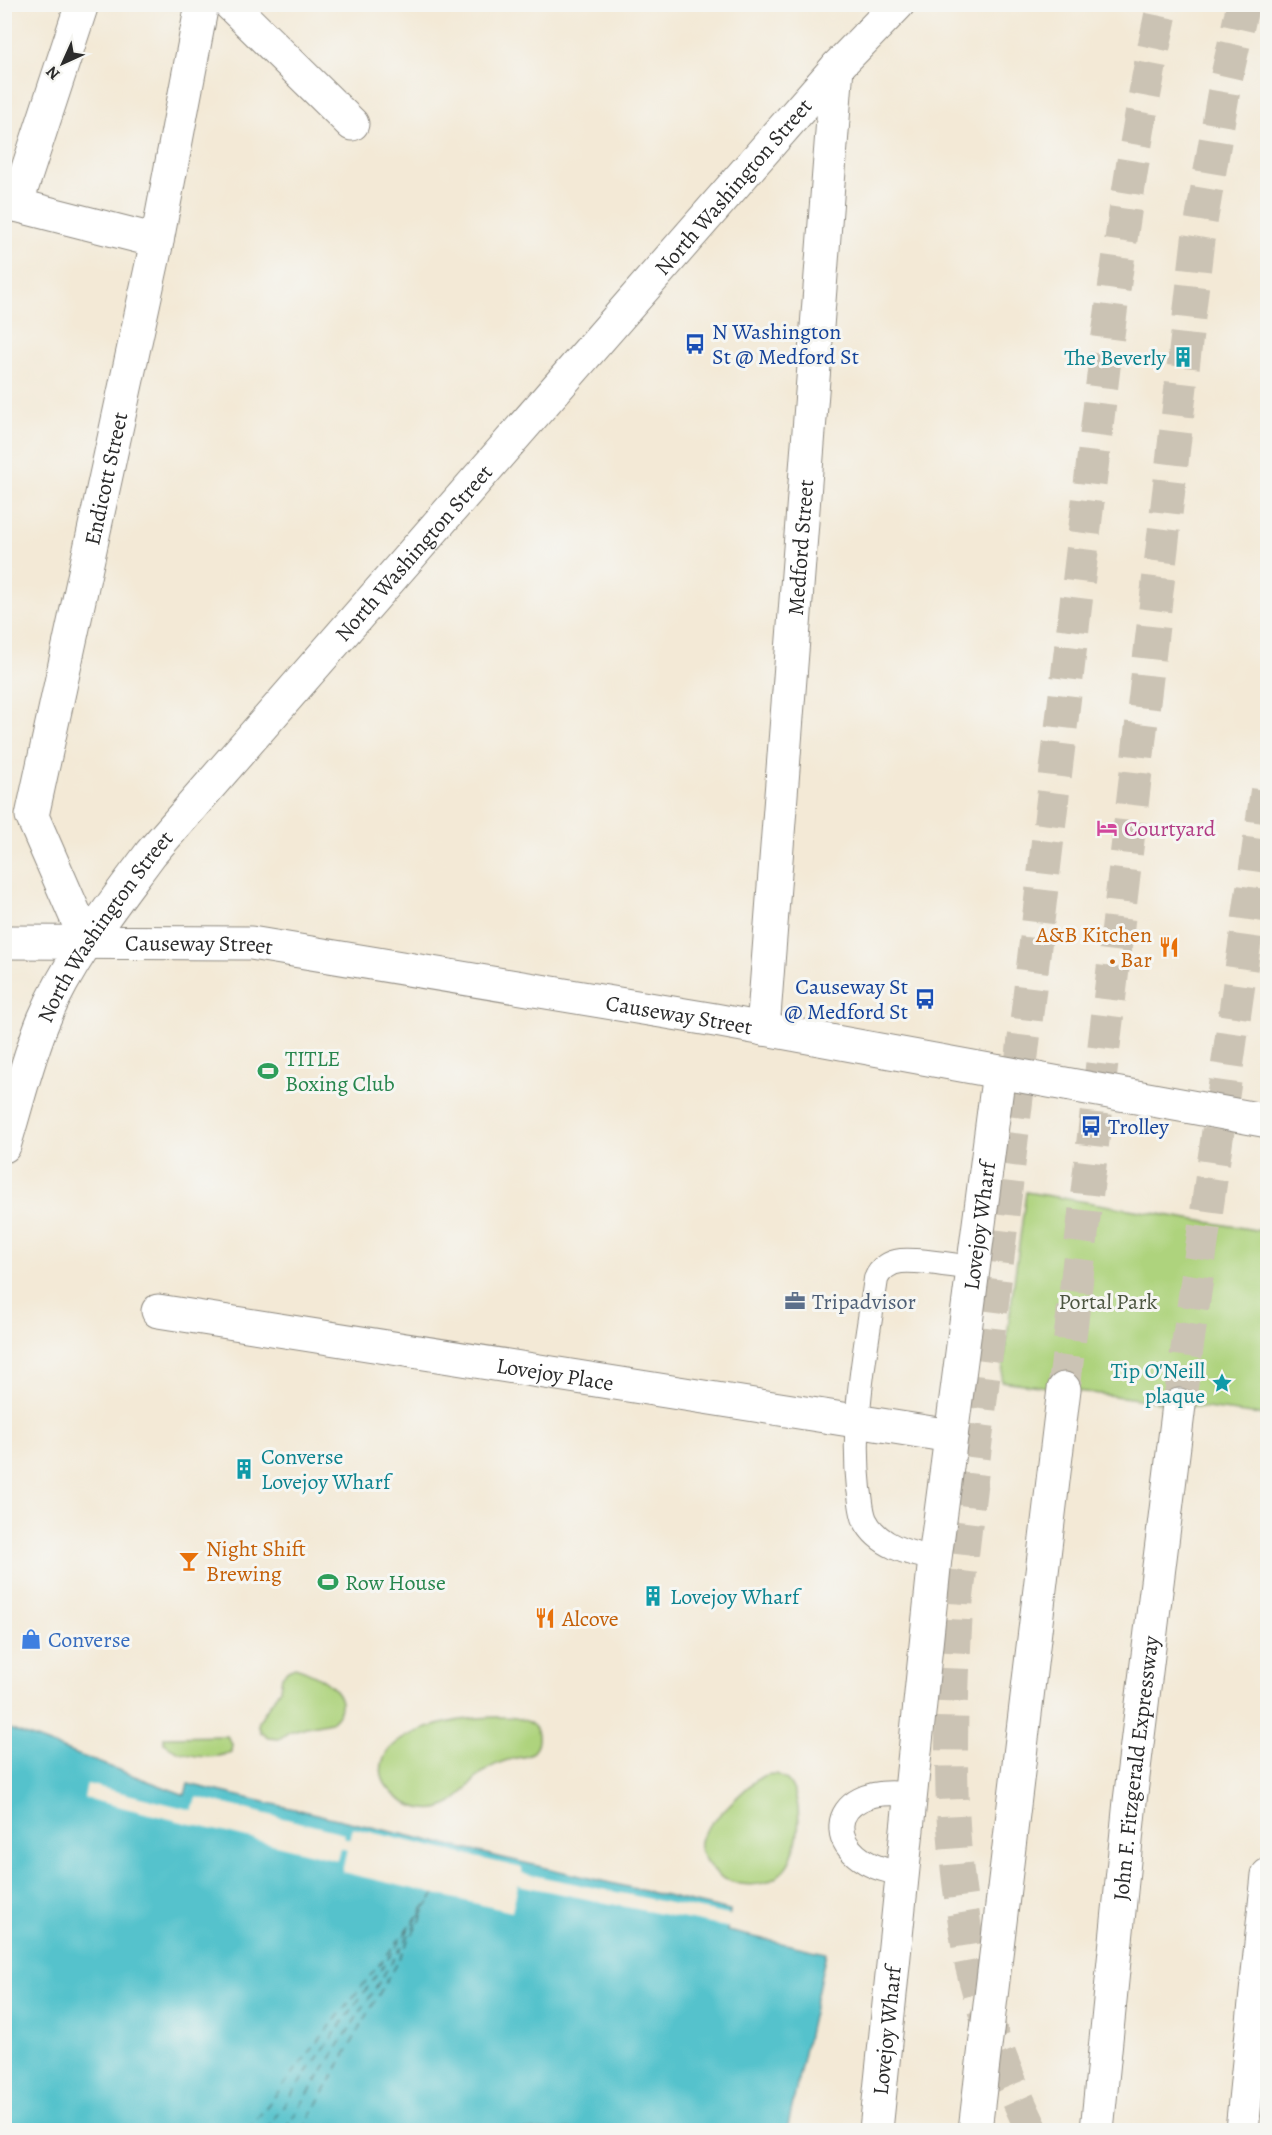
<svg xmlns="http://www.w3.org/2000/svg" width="1272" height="2135" viewBox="0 0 1272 2135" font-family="Alegreya,serif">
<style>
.green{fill:#aed37d;stroke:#6c7f54;stroke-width:1.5}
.water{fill:#55c2cc;stroke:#40767c;stroke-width:1.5}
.pier{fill:#f3e9d6}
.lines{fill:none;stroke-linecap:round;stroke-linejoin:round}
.ferry{stroke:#38585b;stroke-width:1.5;stroke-dasharray:8 6;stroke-linecap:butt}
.highway-tunnel{stroke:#cbc3b4;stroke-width:33;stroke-dasharray:33 16;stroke-linecap:butt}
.lane-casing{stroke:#8f8a80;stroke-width:26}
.street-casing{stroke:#8f8a80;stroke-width:35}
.secondary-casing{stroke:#8f8a80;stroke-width:35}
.primary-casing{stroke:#8f8a80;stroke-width:35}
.highway-casing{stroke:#8f8a80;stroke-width:35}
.lane{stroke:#fff;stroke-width:24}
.street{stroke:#fff;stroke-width:33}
.secondary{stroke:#fff;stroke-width:33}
.primary{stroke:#fff;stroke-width:33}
.highway{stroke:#fff;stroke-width:33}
.labels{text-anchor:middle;stroke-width:6;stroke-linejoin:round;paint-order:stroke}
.street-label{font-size:22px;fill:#2b2b2b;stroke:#f6f6f2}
.transit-label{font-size:22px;fill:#164399;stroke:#f6f6f2;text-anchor:start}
.culture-label{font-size:22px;fill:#0d838f;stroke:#f6f6f2;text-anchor:end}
.hotel-label{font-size:22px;fill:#b23c85;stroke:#f6f6f2;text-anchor:start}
.food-label{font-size:22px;fill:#c56008;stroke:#f6f6f2;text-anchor:start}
.leisure-label{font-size:22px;fill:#27864d;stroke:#f6f6f2;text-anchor:start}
.service-label{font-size:22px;fill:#4e5e75;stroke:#f6f6f2;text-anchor:start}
.park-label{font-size:22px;fill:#4c5540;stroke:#f6f6f2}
.shop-label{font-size:22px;fill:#366cbe;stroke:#f6f6f2;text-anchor:start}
</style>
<rect width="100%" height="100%" fill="#f6f6f2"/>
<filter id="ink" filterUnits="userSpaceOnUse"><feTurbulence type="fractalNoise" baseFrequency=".0167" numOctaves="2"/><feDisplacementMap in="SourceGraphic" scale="12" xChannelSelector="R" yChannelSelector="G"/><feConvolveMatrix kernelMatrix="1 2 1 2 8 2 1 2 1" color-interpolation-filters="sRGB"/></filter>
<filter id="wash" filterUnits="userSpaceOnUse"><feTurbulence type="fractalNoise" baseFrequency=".008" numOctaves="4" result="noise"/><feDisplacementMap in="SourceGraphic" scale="24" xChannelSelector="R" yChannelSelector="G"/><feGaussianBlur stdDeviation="1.35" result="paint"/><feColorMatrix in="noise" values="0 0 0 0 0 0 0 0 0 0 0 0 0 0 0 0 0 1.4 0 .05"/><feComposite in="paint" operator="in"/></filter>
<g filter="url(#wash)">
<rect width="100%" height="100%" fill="#f3e9d6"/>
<g class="green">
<polygon points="1026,1192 1267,1232 1267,1416 1001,1381"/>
<path d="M 295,1667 C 317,1673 361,1697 331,1722 L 306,1727 L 289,1732 L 279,1739 L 268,1738 L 261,1732 L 258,1725 L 260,1719 L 280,1689 L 282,1676 L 288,1670 Z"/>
<path d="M 477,1718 C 495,1717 541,1712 538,1740 C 538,1746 534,1752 529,1755 C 524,1758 517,1757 512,1759 C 503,1761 494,1765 486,1770 C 471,1779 462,1800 446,1806 C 433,1812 418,1809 406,1803 C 396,1798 384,1786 382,1776 C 374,1734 448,1721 477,1718 Z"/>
<path d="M 227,1736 L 232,1744 L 231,1752 C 211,1761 182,1757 164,1743 L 164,1737 Z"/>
<path d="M 777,1774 C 780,1776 785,1778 788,1781 C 806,1802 800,1858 779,1875 C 769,1884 754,1886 741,1884 C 731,1882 719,1878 713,1870 C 706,1862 698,1852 700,1841 C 702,1829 751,1782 763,1776 C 767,1774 773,1774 777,1774 Z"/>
</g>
<polygon class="water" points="4,1727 185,1795 188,1784 730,1911 727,1931 826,1953 787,2130 5,2130"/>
<g class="pier">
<polygon points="5,1409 24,1416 26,1418 8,1518 7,1523 4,1525"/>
<polygon points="87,1784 192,1810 196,1797 344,1833 343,1837 350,1839 353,1828 522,1868 522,1873 729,1915 732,1916 730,1928 518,1885 512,1912 342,1872 347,1850 340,1848 337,1860 84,1798"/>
</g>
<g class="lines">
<g class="ferry">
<polyline points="248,2130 435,1894"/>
<polyline points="266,2130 422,1911"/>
<polyline points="285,2130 430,1902"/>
<polyline points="303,2130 426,1910"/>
</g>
</g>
</g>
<g filter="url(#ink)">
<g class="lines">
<g class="highway-tunnel">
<polyline points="1064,1389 1198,240 1225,84 1243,4"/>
<polyline points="1179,1405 1268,780"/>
<path d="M 1032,2130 C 1007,2078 985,2021 971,1964 C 968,1949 966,1934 964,1919 C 946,1814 951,1707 957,1601 L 1105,359 C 1120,240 1137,122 1163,4"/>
</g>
<g class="lane-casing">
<g id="lane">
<path d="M 935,1558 C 909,1554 878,1546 865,1520 C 861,1511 861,1499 859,1489 C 851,1418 866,1349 876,1279 C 880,1269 890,1262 901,1261 C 921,1259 952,1266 973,1268"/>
<path d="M 903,1873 C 819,1864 820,1781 911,1795"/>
</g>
</g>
<g class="street-casing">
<g id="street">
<polyline points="230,4 352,124"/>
<polyline points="4,202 157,241"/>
<polyline points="16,205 82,4"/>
<path id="s1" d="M 87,942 L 32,816 L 157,241 L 202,4"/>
<path id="s2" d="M 763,1029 L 837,67"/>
<path id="s3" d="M 158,1311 L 951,1436"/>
<path id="s4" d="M 876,2130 L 935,1558 L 999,1072"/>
</g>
</g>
<g class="secondary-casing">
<g id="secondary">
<path id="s5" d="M 4,942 L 251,943 L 715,1020 L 1268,1121"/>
</g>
</g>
<g class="primary-casing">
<g id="primary">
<path id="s6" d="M 4,1146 C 17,1104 27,1060 44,1019 C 70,958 112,906 151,853 L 837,67 L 898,4"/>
</g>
</g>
<g class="highway-casing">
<g id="highway">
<polyline points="975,2130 1064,1389"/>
<path id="s7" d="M 1097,2130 L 1130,1801 L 1179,1405"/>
<polyline points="1242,2130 1268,1875"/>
</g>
</g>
<use href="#lane" class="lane"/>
<use href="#street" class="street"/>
<use href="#secondary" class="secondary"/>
<use href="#primary" class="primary"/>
<use href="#highway" class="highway"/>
</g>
</g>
<defs>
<g id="bus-bare" transform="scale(1.62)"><path d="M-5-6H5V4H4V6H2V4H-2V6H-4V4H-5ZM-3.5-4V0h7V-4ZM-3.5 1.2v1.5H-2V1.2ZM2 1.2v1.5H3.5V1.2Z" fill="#1a4fb4" stroke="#f6f6f2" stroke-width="2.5" paint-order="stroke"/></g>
<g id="building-bare" transform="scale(1.62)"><path d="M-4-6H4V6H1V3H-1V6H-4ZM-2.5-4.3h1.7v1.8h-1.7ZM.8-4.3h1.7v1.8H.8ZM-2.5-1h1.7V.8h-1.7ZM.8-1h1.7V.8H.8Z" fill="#0f9aa8" stroke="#f6f6f2" stroke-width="2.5" paint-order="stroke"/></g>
<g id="hotel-bare" transform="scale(1.62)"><path d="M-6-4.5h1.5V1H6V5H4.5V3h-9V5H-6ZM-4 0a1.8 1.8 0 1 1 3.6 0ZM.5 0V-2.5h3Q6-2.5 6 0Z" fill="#d1479c" stroke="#f6f6f2" stroke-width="2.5" paint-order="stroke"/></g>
<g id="restaurant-bare" transform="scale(1.62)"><path d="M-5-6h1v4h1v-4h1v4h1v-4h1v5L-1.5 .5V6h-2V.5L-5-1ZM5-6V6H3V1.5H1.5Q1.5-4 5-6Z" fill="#e8710a" stroke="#f6f6f2" stroke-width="2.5" paint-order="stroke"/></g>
<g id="stadium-bare" transform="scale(1.62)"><path d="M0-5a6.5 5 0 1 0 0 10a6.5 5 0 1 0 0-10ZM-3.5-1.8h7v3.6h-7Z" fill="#2e9e5b" stroke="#f6f6f2" stroke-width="2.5" paint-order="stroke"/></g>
<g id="office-bare" transform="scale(1.62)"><path d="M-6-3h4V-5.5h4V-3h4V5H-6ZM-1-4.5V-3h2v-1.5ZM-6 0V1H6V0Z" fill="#5c6f8a" stroke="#f6f6f2" stroke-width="2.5" paint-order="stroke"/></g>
<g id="sight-bare" transform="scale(1.62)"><path d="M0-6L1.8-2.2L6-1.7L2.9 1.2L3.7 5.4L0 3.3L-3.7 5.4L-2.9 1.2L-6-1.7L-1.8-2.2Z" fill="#0f9aa8" stroke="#f6f6f2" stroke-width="2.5" paint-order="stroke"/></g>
<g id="bar-bare" transform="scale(1.62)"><path d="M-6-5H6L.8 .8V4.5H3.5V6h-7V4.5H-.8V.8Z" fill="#e8710a" stroke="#f6f6f2" stroke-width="2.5" paint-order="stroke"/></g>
<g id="shop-bare" transform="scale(1.62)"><path d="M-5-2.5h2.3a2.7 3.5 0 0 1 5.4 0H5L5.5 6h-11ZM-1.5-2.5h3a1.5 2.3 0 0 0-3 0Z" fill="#3f7fe0" stroke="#f6f6f2" stroke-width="2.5" paint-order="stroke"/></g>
</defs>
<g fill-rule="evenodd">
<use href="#bus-bare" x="695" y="344"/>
<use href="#building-bare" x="1183" y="357"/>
<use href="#hotel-bare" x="1107" y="828"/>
<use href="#restaurant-bare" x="1169" y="947"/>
<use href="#bus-bare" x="925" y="999"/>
<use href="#stadium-bare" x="268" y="1071"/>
<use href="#bus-bare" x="1091" y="1126"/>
<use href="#office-bare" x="795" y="1301"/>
<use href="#sight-bare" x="1222" y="1383"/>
<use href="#building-bare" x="244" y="1469"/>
<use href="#bar-bare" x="189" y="1561"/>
<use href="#stadium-bare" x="328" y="1582"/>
<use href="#building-bare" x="653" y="1596"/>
<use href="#restaurant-bare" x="545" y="1618"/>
<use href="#shop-bare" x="31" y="1639"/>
</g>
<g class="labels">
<g class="street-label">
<text dy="8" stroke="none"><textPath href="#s6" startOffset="1216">North Washington Street</textPath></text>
<text dy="8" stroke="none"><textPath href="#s1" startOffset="483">Endicott Street</textPath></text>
<text dy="8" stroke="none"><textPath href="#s2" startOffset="483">Medford Street</textPath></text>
<text dy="8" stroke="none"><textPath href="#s6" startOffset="730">North Washington Street</textPath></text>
<text dy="8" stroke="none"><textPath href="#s6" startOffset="244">North Washington Street</textPath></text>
<text dy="8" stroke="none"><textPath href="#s5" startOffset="195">Causeway Street</textPath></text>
<text dy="8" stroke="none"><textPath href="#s5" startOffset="681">Causeway Street</textPath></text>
<text dy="8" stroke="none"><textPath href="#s4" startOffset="910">Lovejoy Wharf</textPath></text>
<text dy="8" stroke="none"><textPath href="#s3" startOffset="402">Lovejoy Place</textPath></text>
<text dy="8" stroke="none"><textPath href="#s7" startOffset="364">John F. Fitzgerald Expressway</textPath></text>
<text dy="8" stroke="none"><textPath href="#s4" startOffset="100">Lovejoy Wharf</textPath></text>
</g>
<g class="transit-label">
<text x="712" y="339">N Washington<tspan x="712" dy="25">St @ Medford St</tspan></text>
<text x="908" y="994" text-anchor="end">Causeway St<tspan x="908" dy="25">@ Medford St</tspan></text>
<text x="1108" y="1134">Trolley</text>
</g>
<g class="culture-label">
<text x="1166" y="365">The Beverly</text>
<text x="1205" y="1378">Tip O'Neill<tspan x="1205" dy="25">plaque</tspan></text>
<text x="261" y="1464" text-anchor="start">Converse<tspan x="261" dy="25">Lovejoy Wharf</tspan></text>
<text x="670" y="1604" text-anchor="start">Lovejoy Wharf</text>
</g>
<g class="hotel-label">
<text x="1124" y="836">Courtyard</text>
</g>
<g class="food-label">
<text x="1152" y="942" text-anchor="end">A&amp;B Kitchen<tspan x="1152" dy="25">• Bar</tspan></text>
<text x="206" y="1556">Night Shift<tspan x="206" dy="25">Brewing</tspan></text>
<text x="562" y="1626">Alcove</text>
</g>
<g class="leisure-label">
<text x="285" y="1066">TITLE<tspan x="285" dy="25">Boxing Club</tspan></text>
<text x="345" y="1590">Row House</text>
</g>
<g class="service-label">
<text x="812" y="1309">Tripadvisor</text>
</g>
<g class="park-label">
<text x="1108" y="1309">Portal Park</text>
</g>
<g class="shop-label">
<text x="48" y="1647">Converse</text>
</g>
</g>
<rect width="1272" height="2135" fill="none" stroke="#f6f6f2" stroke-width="24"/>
<g transform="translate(63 63) rotate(225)" stroke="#f6f6f2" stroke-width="4.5" paint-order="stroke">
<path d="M0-4.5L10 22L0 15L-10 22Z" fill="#2b2b2b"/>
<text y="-9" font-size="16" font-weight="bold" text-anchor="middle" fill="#2b2b2b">N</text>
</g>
</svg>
